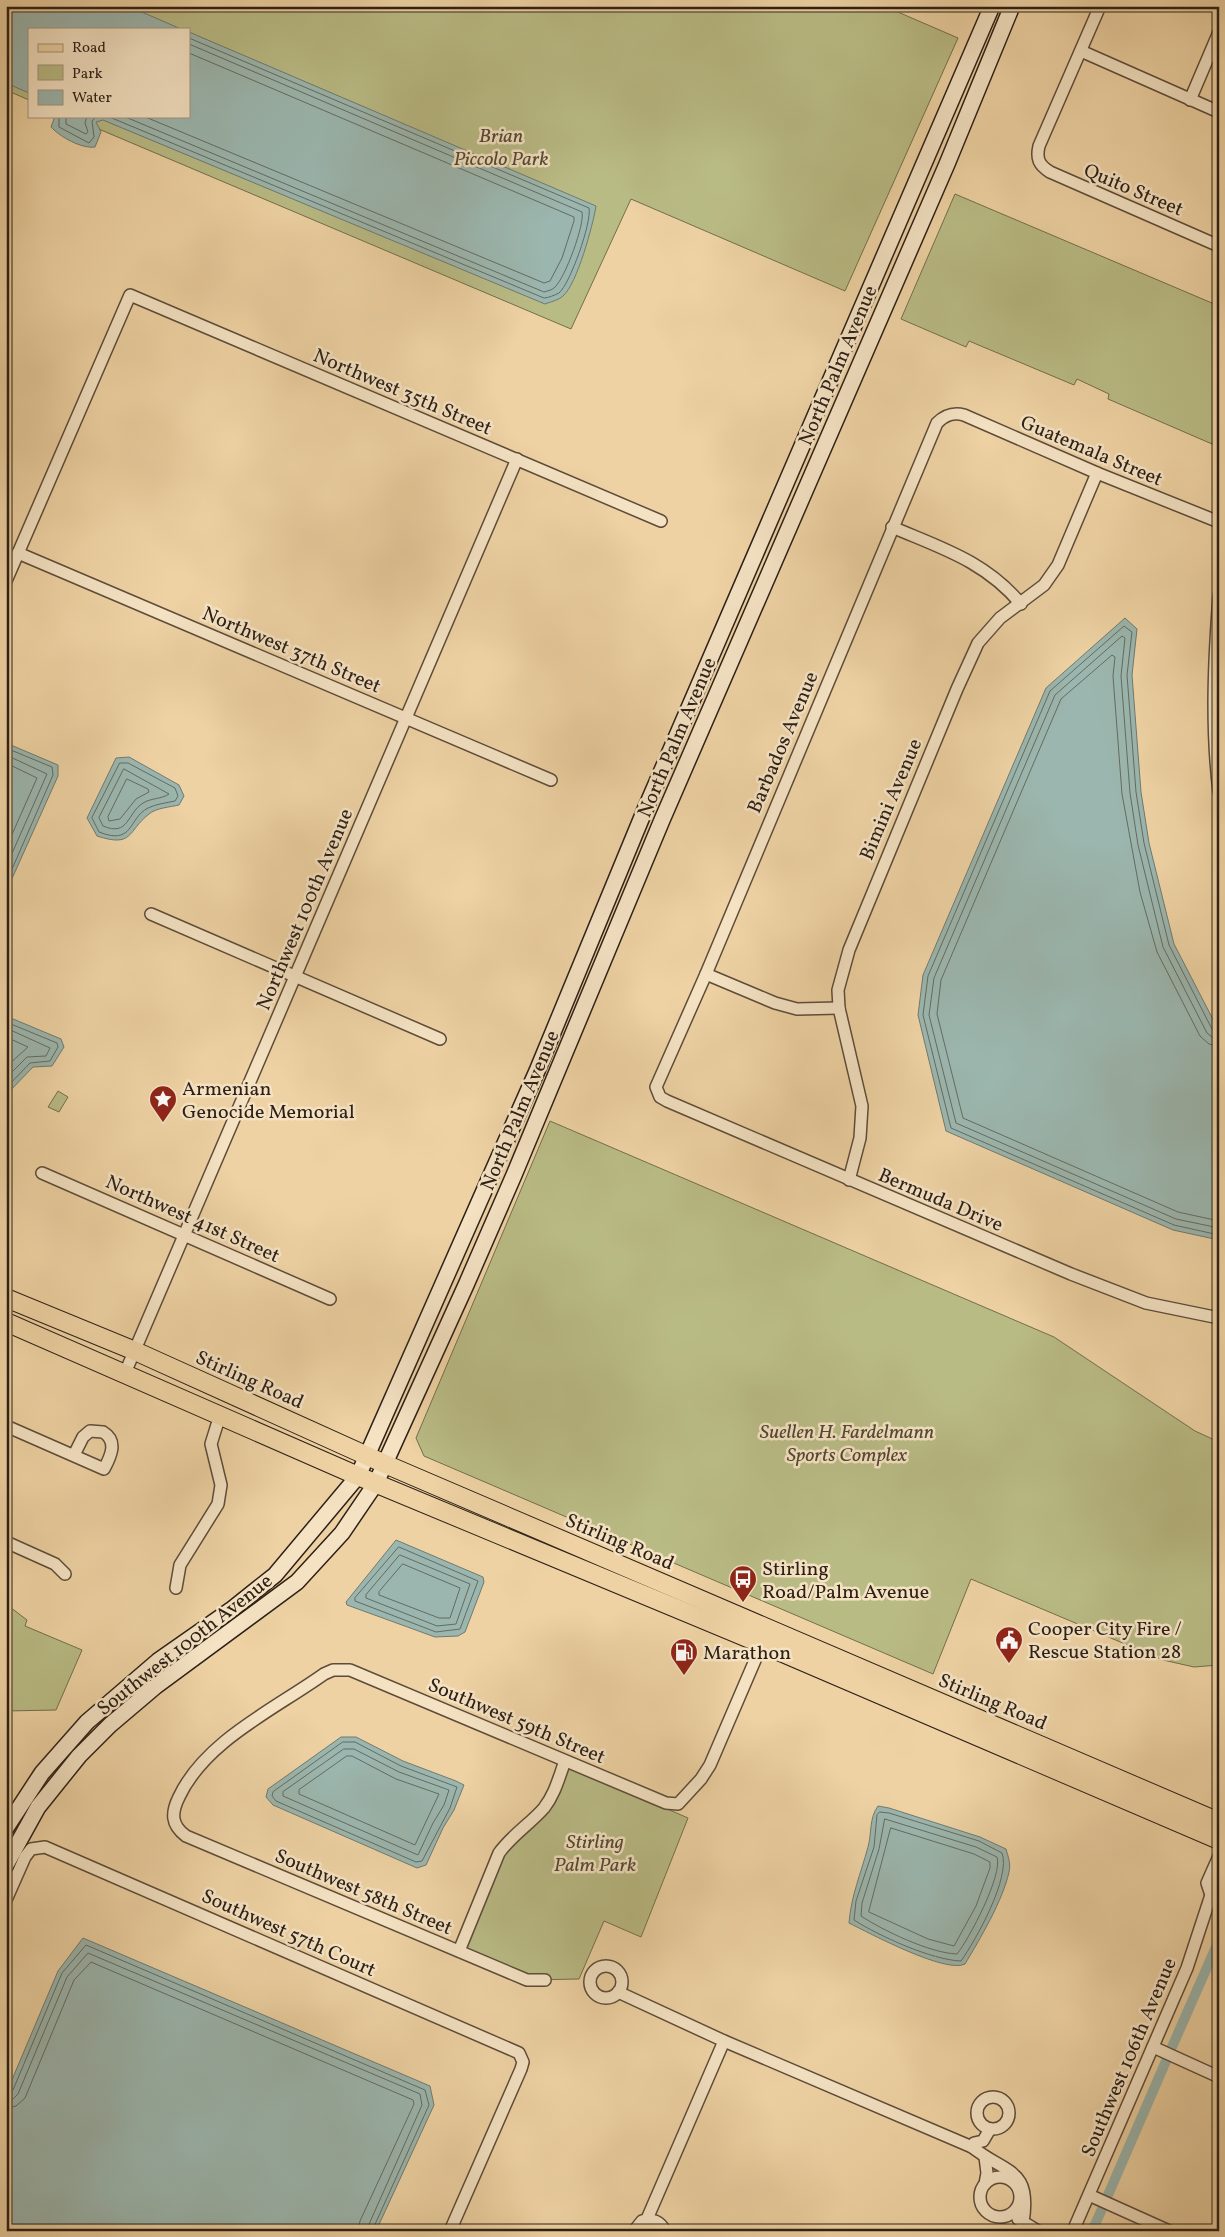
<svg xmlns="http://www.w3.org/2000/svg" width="1225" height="2237" viewBox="0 0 1225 2237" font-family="Vollkorn,serif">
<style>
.green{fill:#b9bb85;stroke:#736e4e}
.water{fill:#9bb6ae;stroke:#6f7a72}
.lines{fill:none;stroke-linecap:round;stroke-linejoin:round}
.shore{stroke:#646b62;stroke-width:1}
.canal{stroke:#9bb6ae;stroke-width:10}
.minor-casing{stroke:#5d4c3a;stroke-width:14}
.secondary-casing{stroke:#2d2017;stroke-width:18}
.primary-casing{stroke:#2d2017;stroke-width:20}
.minor{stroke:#f4e2c3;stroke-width:11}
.secondary{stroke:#f4e2c3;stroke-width:15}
.primary{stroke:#eed2a3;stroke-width:18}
.labels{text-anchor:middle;stroke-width:5;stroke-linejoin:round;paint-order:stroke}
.park-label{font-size:20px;font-style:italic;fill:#504732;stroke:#f4e2c3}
.street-label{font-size:20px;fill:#2d2017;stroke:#f4e2c3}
.poi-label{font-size:20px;fill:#2d2017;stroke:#f4e2c3;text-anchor:start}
</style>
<rect width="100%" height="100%" fill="#eed2a3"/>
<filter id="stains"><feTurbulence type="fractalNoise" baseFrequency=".004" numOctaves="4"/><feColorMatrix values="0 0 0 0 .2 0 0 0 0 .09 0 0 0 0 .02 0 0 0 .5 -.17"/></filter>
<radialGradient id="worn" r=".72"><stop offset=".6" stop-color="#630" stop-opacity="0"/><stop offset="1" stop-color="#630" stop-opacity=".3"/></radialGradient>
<g class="green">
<polygon points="6,6 884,6 958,38 845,291 631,199 571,329 68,116 189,116 189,29 29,29 29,100 6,90"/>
<polygon points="955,194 1219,306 1219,447 1108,399 1109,394 1077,379 1074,385 969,341 966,347 901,319"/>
<polygon points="58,1091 68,1097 59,1112 48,1107"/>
<polygon points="550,1121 1054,1337 1195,1431 1219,1442 1219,1665 1194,1667 1163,1660 971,1579 933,1674 424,1456 416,1438"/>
<polygon points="6,1604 27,1620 25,1626 82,1650 56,1710 6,1711"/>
<polygon points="564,1764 688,1818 641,1937 604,1921 579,1979 527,1980 459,1951 504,1846 543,1808"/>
</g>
<g class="water">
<polygon points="6,6 128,6 181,29 29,29 29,93 6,83"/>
<path d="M 189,32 L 596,206 C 593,225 577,284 563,296 C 559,300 550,302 545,304 L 103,120 L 96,122 L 101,132 L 95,147 C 82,149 60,137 51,127 L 55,116 L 189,116 Z"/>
<polygon points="1125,618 1137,629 1132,675 1141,792 1149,843 1174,944 1219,1031 1219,1240 1173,1230 946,1131 918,1015 923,975 1046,688"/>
<polygon points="6,743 58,765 58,776 6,892"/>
<path d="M 129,757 L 179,785 L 184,796 L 179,805 C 170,807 156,808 149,814 C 127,831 134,848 97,836 L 87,818 L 116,758 Z"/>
<polygon points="6,1016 61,1039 64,1047 52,1066 33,1067 6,1095"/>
<polygon points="396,1540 483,1577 484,1582 465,1632 458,1636 435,1637 347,1605 346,1602"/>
<polygon points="341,1737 356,1737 403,1761 456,1781 464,1785 454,1810 443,1828 426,1865 417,1868 273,1805 266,1797 268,1789"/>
<path d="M 878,1806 L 889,1808 L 980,1837 L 1006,1849 C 1008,1856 1011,1864 1009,1872 C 1003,1900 980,1939 965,1964 C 946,1974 869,1933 849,1923 C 851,1896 861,1873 868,1847 C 872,1833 869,1818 878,1806 Z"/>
<polygon points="83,1938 430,2086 434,2105 376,2231 6,2231 6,2094 58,1971"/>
</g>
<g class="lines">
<g class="shore">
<polyline points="59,116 59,127 89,143 94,137 92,121 97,116"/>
<polyline points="66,116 66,124 86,134 88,132 85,123 87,116"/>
<path d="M 107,116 L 544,298 C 548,298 555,295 559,293 C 570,284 592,222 589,208 L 189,38"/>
<path d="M 123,116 L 544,292 C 547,291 553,290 555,287 C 565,278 585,224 582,212 L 189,44"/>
<polyline points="143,116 544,283 550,281 562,258 574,221 574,217 189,53"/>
<polyline points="6,748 52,767 53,775 6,883"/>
<polyline points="6,755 47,774 6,867"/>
<polyline points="6,763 37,778 6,848"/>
<path d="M 120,763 L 128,763 L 175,788 L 178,796 L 175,801 C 166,803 156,804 148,808 C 128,818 134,846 99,832 L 92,818 Z"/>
<path d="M 124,769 L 169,794 C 162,799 151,798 143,803 C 127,813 129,837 103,826 L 99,818 Z"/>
<polygon points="127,779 148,789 149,792 136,799 120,819 109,821 108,817"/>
<polyline points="6,1022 57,1043 58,1047 50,1061 30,1063 6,1088"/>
<polyline points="6,1028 50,1048 46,1056 27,1057 6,1078"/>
<polyline points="1219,1032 1212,1029 1169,945 1144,843 1136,792 1127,675 1132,632 1124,626 1050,691 928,976 923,1015 951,1128 1174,1225 1219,1235"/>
<polyline points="6,1037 28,1047 6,1067"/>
<polyline points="1219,1038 1212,1037 1207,1033 1163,947 1138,845 1130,793 1121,676 1125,638 1122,636 1055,695 934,978 929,1015 956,1123 1176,1219 1219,1228"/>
<polyline points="1219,1046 1209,1044 1200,1036 1157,952 1140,892 1122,794 1113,676 1115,657 1112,655 1061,699 941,980 937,1014 963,1118 1178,1212 1219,1221"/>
<polygon points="399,1547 478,1581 460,1629 436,1632 355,1601 355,1598"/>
<polygon points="400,1555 470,1584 456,1624 437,1626 366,1598 366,1595"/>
<polygon points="403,1564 460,1588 450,1618 439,1618 379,1595 379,1592"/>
<polygon points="343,1742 355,1742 401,1766 457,1787 450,1808 422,1861 416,1862 276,1801 272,1796 273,1792"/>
<polygon points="344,1749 354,1749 399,1772 449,1790 444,1805 433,1823 418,1855 283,1796 283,1792"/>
<polygon points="347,1756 352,1756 396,1779 439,1794 415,1845 299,1794 299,1790"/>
<path d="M 880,1812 L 889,1813 L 979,1841 L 1002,1853 C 1011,1877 976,1940 961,1961 C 932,1960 879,1936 854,1920 L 856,1901 L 874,1847 L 877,1815 Z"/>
<path d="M 885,1819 L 976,1847 L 997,1857 C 1003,1875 969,1939 957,1954 C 930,1953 884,1931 861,1916 L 862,1903 L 879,1849 Z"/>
<polygon points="891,1828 974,1854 990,1862 990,1868 976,1906 954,1946 928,1939 869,1912"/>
<polyline points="6,2094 13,2090 62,1973 86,1945 425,2090 429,2105 372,2231"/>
<polyline points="6,2100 13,2099 18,2094 67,1977 88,1953 420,2094 422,2105 366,2231"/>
<polyline points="6,2108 16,2106 25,2098 74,1980 91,1962 413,2100 414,2104 360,2221 358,2231"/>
</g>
<g class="canal">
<polyline points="1172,2047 1219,1940"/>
<polyline points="1108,2195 1166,2061"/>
<polyline points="1092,2231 1102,2209"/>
</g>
<g class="minor-casing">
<g id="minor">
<path d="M 1100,6 L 1039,146 C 1036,159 1039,165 1050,172 L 1219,246"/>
<polyline points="1081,51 1219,112"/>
<polyline points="1190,100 1219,32"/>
<path d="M 1219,522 L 1097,473 L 964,415 C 953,412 945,415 937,423 L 706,974 L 656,1087 L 660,1097 L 667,1101 L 1071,1274 L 1146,1303 L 1219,1318"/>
<path d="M 892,527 C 941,548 985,561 1021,604"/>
<polyline points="18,553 551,780"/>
<polyline points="6,581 130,295 661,521"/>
<path d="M 1219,596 C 1214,661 1211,727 1219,792"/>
<polyline points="151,914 440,1039"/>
<polyline points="706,974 775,1003 797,1009 839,1008"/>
<polyline points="42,1173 330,1299"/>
<polyline points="849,1180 860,1138 862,1106 839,1008 838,990 849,950 957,689 978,643 1000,618 1044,585 1058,565 1097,473"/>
<polyline points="125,1373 517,459"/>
<path d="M 6,1426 L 104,1469 C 111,1456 118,1441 103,1432 L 90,1431 L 83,1437 L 74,1455"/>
<polyline points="6,1542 55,1564 65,1574"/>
<polyline points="176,1588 180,1565 218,1504 221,1485 211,1444 220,1415"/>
<polyline points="1211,1895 1207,1883 1219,1856"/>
<polyline points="6,1900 25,1857 31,1849 45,1847 519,2053 523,2062 521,2069 450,2231"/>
<path d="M 459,1951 L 499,1853 C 512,1835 530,1824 544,1808 C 555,1794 559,1777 565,1761"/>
<circle cx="606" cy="1982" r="16"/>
<path d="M 545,1980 L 527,1980 L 186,1836 C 171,1825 171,1813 179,1797 C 205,1741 275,1709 324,1674 L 333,1670 L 350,1670 L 666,1803 L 678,1804 L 701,1779 L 710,1765 L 762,1644"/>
<path d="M 618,1992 L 724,2041 L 972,2147 C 1006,2174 1032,2168 1023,2222"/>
<polyline points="1153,2047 1219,2077"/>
<circle cx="993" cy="2113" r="16"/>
<polyline points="972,2147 974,2143 983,2141 990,2129"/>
<polyline points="985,2157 987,2173 985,2184"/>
<circle cx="1000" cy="2197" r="20"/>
<polyline points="1089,2195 1169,2231"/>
<polyline points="647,2219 724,2041"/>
<polyline points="1018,2219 1038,2231"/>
<path d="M 634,2231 L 642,2221 C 652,2218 660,2221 665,2231"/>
<polyline points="1073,2231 1187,1968 1211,1895 1219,1882"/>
</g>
</g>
<g class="secondary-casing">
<g id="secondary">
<polyline points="6,1828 42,1773 87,1722 158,1661 231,1610 275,1575 358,1476 537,1071 644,812 992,6"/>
<polyline points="6,1865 38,1807 79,1756 110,1725 156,1686 297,1582 342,1533 376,1483 466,1285 514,1175 662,820 947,164 1012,6"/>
</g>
</g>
<g class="primary-casing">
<g id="primary">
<polyline points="6,1298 135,1351 385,1464 1219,1822"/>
<polyline points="6,1322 358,1476 762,1644 1219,1840"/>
</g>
</g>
<use href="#minor" class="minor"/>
<use href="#secondary" class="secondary"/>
<use href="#primary" class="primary"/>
</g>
<defs>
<g id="sight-pin" transform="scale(1.4375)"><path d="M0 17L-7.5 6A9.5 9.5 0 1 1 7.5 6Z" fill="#8f2418" stroke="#f4e2c3"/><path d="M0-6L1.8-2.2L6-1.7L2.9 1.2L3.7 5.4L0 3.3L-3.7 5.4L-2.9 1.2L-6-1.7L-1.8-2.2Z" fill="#fff"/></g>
<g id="bus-pin" transform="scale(1.4375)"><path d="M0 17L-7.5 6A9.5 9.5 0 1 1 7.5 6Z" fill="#8f2418" stroke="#f4e2c3"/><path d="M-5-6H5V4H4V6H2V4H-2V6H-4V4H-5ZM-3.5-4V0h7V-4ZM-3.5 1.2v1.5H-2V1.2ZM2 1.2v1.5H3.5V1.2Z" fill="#fff"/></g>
<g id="civic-pin" transform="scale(1.4375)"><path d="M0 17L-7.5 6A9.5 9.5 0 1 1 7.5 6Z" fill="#8f2418" stroke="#f4e2c3"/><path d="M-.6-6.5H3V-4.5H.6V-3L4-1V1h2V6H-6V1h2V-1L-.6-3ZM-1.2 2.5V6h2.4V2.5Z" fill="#fff"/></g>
<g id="fuel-pin" transform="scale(1.4375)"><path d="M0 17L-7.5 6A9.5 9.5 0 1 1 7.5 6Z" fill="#8f2418" stroke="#f4e2c3"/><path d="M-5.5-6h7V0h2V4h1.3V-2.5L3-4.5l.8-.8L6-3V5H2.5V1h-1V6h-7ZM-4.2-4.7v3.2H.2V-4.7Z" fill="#fff"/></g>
</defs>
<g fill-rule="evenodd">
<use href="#sight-pin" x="163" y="1099"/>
<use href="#bus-pin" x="743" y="1579"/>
<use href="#civic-pin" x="1009" y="1640"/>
<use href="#fuel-pin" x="684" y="1652"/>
</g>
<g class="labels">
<g class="park-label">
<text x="501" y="142">Brian<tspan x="501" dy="23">Piccolo Park</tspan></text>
<text x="847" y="1438">Suellen H. Fardelmann<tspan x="847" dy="23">Sports Complex</tspan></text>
<text x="595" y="1848">Stirling<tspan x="595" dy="23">Palm Park</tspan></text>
</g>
<g class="street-label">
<text transform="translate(1134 189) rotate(23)" y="7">Quito Street</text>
<text transform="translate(837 365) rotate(-67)" y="7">North Palm Avenue</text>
<text transform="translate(403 391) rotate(23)" y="7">Northwest 35th Street</text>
<text transform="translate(1092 450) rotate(23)" y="7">Guatemala Street</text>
<text transform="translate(292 649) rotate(23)" y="7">Northwest 37th Street</text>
<text transform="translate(676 737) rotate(-67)" y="7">North Palm Avenue</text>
<text transform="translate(782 742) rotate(-67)" y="7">Barbados Avenue</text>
<text transform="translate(890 799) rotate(-67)" y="7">Bimini Avenue</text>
<text transform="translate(304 909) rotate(-67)" y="7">Northwest 100th Avenue</text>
<text transform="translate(519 1110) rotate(-67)" y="7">North Palm Avenue</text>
<text transform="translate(941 1199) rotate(23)" y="7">Bermuda Drive</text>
<text transform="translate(193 1218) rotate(24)" y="7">Northwest 41st Street</text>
<text transform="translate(250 1379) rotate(24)" y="7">Stirling Road</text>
<text transform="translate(620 1541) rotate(23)" y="7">Stirling Road</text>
<text transform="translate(184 1644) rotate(-38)" y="7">Southwest 100th Avenue</text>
<text transform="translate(993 1701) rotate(23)" y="7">Stirling Road</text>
<text transform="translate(517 1720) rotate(23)" y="7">Southwest 59th Street</text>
<text transform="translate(364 1891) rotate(23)" y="7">Southwest 58th Street</text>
<text transform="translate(289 1932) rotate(24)" y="7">Southwest 57th Court</text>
<text transform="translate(1128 2057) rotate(-67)" y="7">Southwest 106th Avenue</text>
</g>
<g class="poi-label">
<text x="182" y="1095">Armenian<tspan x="182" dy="23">Genocide Memorial</tspan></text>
<text x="762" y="1575">Stirling<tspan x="762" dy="23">Road/Palm Avenue</tspan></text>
<text x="1028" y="1635">Cooper City Fire /<tspan x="1028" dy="23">Rescue Station 28</tspan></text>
<text x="703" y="1659">Marathon</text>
</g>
</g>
<rect width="1225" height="2237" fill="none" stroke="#eed2a3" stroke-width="25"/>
<rect x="8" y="8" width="1210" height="2222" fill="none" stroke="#2d2017" stroke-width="2.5"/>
<rect x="12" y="12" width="1200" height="2212" fill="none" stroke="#2d2017"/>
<rect x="28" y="28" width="162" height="90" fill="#f4e2c3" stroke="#a4947e"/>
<rect x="38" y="44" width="25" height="8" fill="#eed2a3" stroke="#a4947e"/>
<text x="72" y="52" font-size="15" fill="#2d2017">Road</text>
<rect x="38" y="65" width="25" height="15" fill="#b9bb85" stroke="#a4947e"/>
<text x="72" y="78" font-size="15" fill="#2d2017">Park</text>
<rect x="38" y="90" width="25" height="15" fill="#9bb6ae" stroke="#a4947e"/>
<text x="72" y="102" font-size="15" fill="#2d2017">Water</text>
<rect width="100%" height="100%" filter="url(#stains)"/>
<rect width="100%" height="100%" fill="url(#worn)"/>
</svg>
